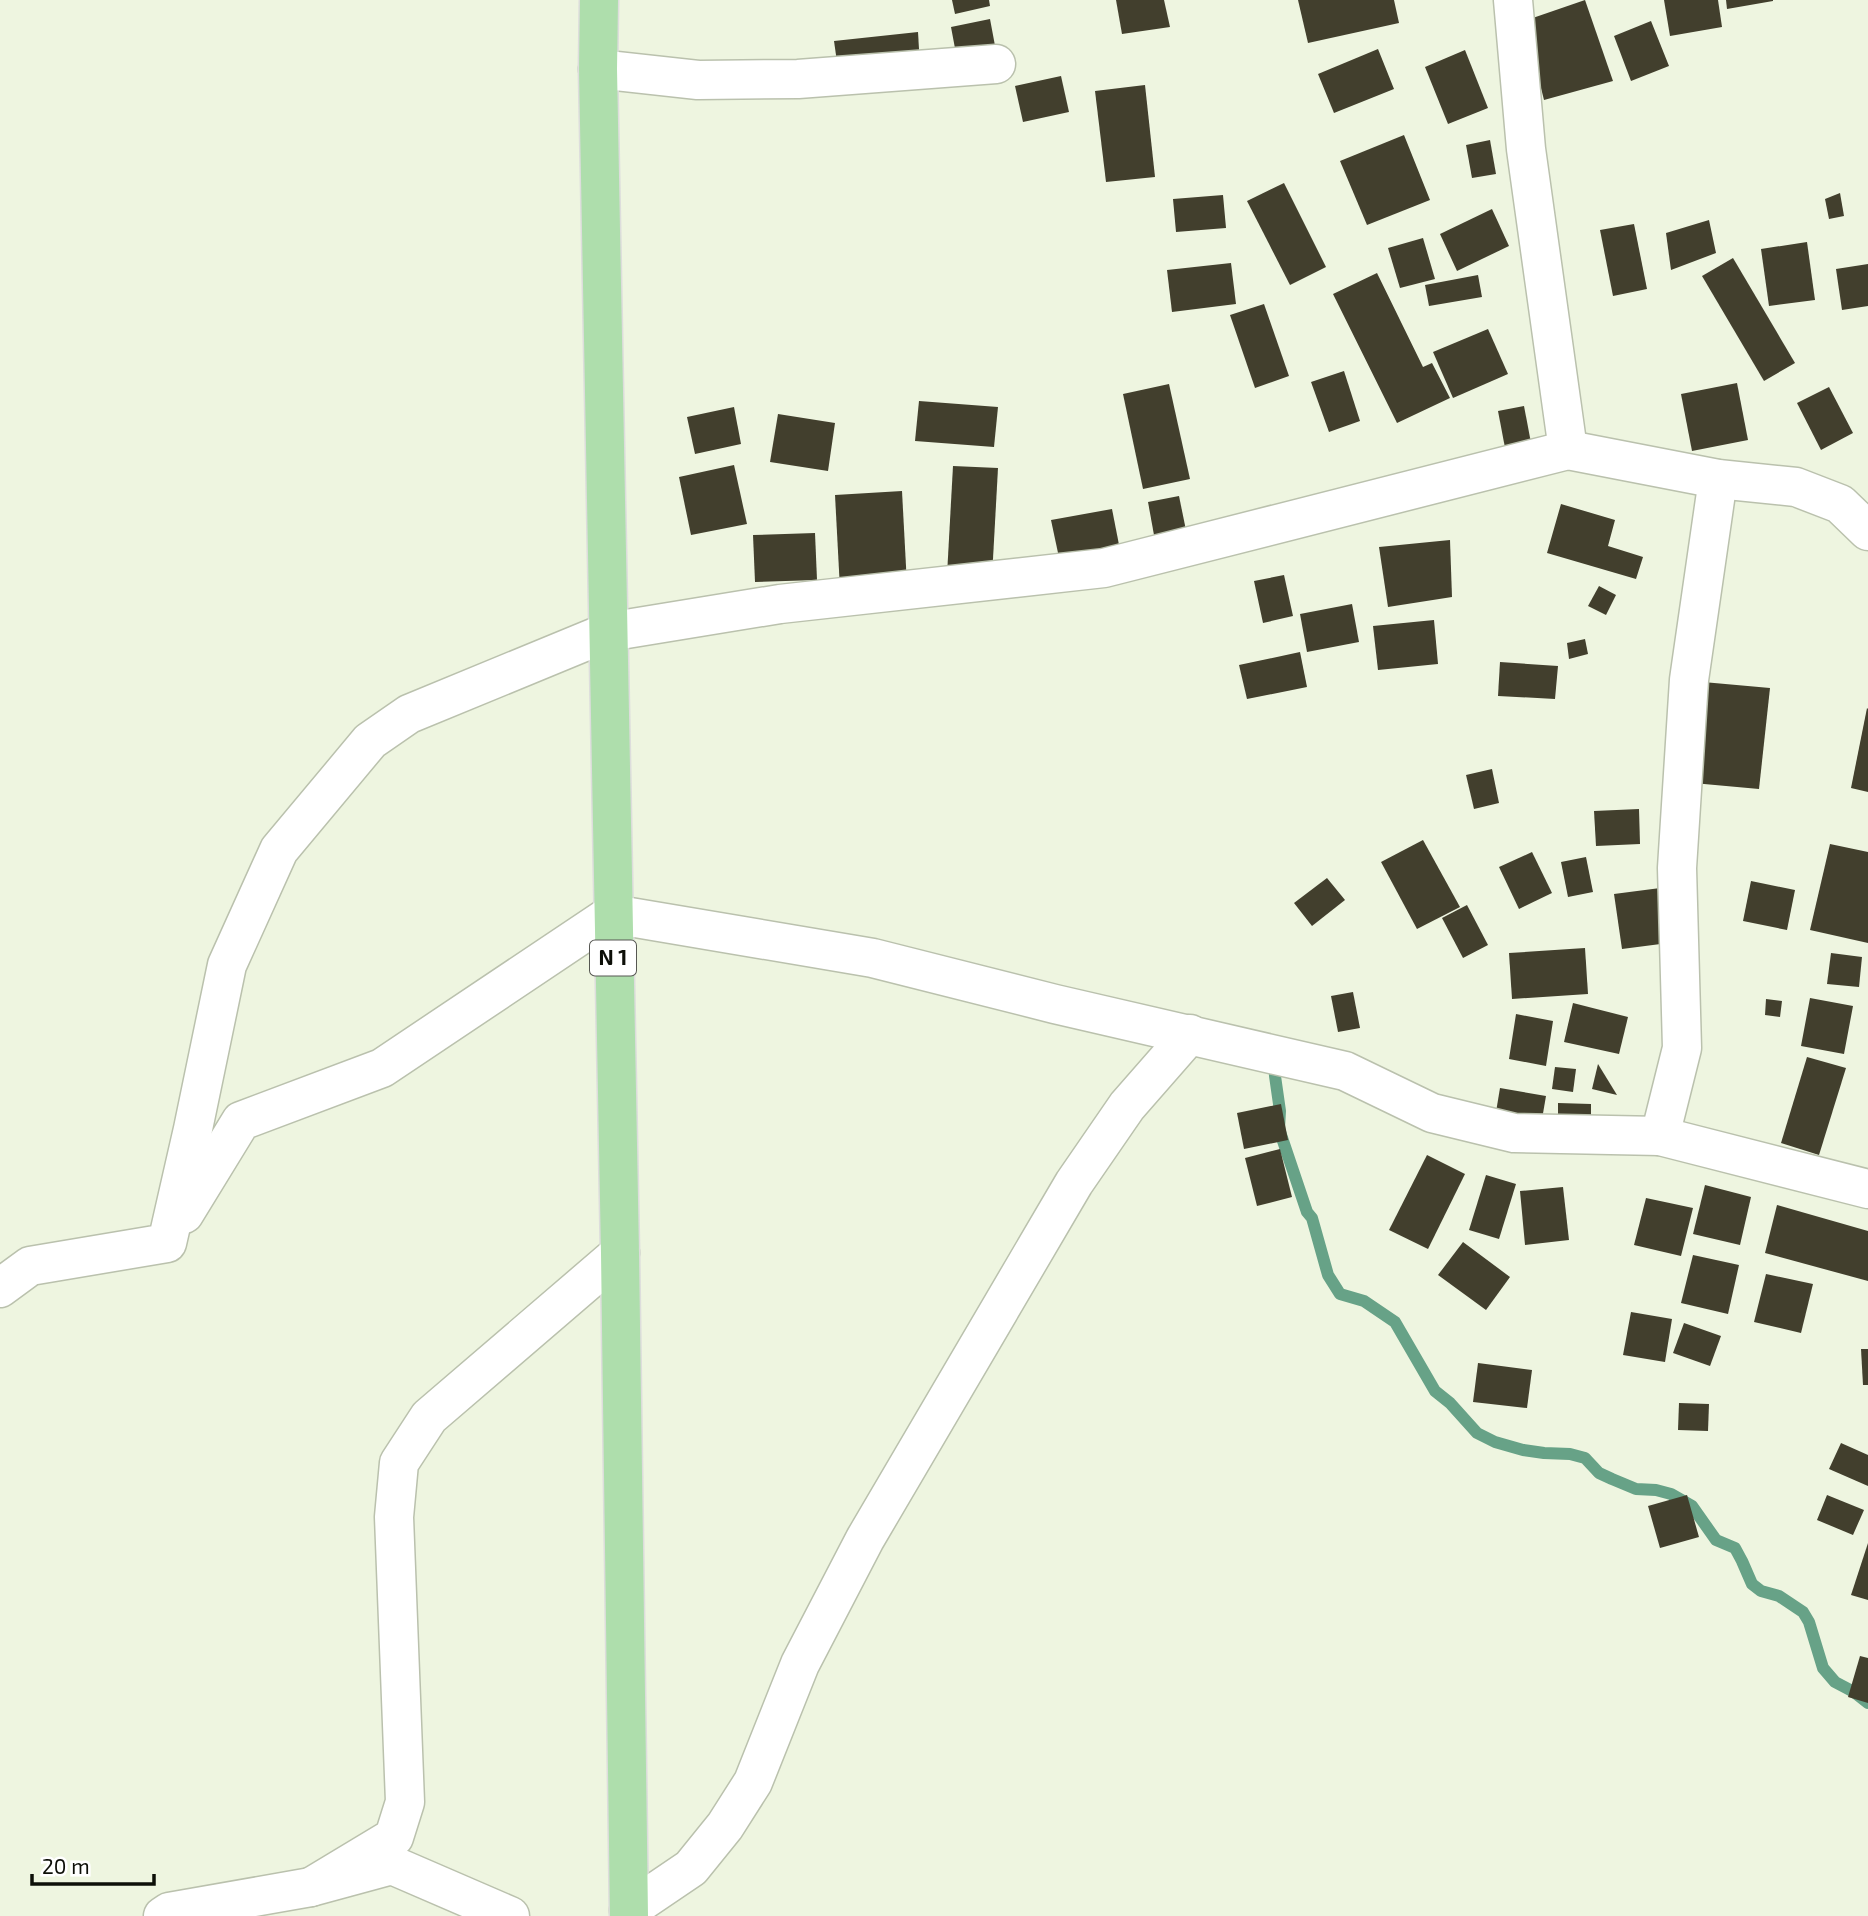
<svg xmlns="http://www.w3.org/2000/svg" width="1868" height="1916" viewBox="0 0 1868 1916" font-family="'Exo 2',sans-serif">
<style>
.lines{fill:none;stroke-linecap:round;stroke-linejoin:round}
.stream{stroke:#67a287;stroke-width:12}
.building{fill:#423f2d}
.minor-casing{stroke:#bac1ad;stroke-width:41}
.trunk-casing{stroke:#dddddc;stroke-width:41}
.minor{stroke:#fff;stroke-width:38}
.trunk{stroke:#aedeac;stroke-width:38}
.labels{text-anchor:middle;stroke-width:7;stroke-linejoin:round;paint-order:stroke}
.shield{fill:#fff;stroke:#565752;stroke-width:2}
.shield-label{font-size:21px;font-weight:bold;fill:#0d0f08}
</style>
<rect width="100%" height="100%" fill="#eef5e0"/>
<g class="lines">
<polyline class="stream" points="1274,1058 1275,1076 1280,1111 1279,1129 1307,1212 1312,1218 1328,1275 1340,1294 1364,1301 1395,1322 1435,1391 1450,1403 1477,1433 1495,1442 1523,1450 1544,1453 1570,1454 1585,1458 1599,1473 1612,1479 1636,1489 1656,1490 1671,1494 1692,1506 1716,1540 1735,1548 1742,1561 1752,1584 1761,1591 1779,1596 1803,1612 1809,1622 1823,1668 1835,1682 1854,1692 1868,1703"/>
</g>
<g class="building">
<polygon points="952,0 989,0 990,6 955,14"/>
<polygon points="1116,0 1164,0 1170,27 1122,34"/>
<polygon points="1298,0 1394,0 1399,23 1308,43"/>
<polygon points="1585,0 1613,81 1544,100 1524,21"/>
<polygon points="1664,0 1718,0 1722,27 1670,36"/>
<polygon points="1726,0 1773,0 1773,1 1727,9"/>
<polygon points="990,19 996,51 957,59 951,27"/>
<polygon points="1651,21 1669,66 1631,81 1614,36"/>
<polygon points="918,32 920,66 838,69 834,41"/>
<polygon points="1378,49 1394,89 1334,113 1318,74"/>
<polygon points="1465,50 1488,108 1448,124 1425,67"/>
<polygon points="1061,76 1069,112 1023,122 1015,86"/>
<polygon points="1145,85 1155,177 1106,182 1095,91"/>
<polygon points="1404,135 1430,200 1367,225 1340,161"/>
<polygon points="1490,140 1496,174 1472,178 1466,145"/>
<polygon points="1284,183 1326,267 1290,285 1247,201"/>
<polygon points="1840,193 1844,216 1829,219 1825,199"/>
<polygon points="1223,195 1226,228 1176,232 1173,199"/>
<polygon points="1492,209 1509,246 1457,271 1440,234"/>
<polygon points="1709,220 1716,253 1671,270 1666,233"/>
<polygon points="1634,224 1647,289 1613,296 1600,230"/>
<polygon points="1423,238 1435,279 1400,288 1388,248"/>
<polygon points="1807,242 1815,300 1769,306 1761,249"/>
<polygon points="1733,258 1795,363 1764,381 1702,276"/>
<polygon points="1231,263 1236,304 1172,312 1167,270"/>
<polygon points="1868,264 1868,306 1842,310 1836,269"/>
<polygon points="1377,273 1423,367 1432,363 1450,398 1397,423 1333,294"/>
<polygon points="1478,275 1482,297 1429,306 1425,285"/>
<polygon points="1264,304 1289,376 1255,388 1230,315"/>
<polygon points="1488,329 1508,374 1453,398 1433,352"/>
<polygon points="1344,371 1360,421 1329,432 1311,382"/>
<polygon points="1737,383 1748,440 1692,451 1681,394"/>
<polygon points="1169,384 1190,479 1143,489 1123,394"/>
<polygon points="1829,387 1853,433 1821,450 1797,403"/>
<polygon points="919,401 998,407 994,447 915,441"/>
<polygon points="1524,406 1532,448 1506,453 1498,411"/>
<polygon points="734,407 741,444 695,454 687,417"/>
<polygon points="778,414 835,423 828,471 770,462"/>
<polygon points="734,465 747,524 691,535 679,477"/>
<polygon points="953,466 998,468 992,577 947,575"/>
<polygon points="902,491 907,585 840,589 835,495"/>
<polygon points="1179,496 1188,540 1156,546 1148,502"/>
<polygon points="1561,504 1615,520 1608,546 1643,557 1636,579 1547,553"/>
<polygon points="1112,509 1121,555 1061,567 1051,520"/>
<polygon points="815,533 817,580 755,582 753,535"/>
<polygon points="1450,540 1452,597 1388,607 1379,547"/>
<polygon points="1284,575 1293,616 1263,623 1254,581"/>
<polygon points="1599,586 1616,595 1606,615 1588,606"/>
<polygon points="1352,604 1359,642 1307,652 1300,614"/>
<polygon points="1434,620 1438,664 1378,670 1373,626"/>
<polygon points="1585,639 1588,654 1569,659 1567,643"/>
<polygon points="1300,652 1307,687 1247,699 1239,665"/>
<polygon points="1500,662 1558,666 1555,699 1498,696"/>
<polygon points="1703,682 1770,688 1759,789 1693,783"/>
<polygon points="1867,708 1868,709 1868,792 1851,788"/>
<polygon points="1492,769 1499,803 1474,809 1466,775"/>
<polygon points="1639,809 1640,844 1596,846 1594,811"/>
<polygon points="1423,840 1460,907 1417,929 1381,862"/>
<polygon points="1830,844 1868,852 1868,943 1810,930"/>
<polygon points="1532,852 1552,893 1519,909 1499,867"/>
<polygon points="1586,857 1593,892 1568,897 1561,862"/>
<polygon points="1327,878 1345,900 1312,926 1294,903"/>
<polygon points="1751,881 1795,890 1787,930 1743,921"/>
<polygon points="1668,887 1676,942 1622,949 1614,894"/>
<polygon points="1467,905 1488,945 1463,958 1442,918"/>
<polygon points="1585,948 1588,994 1512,999 1509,953"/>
<polygon points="1831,953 1862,957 1859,987 1827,984"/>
<polygon points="1353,992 1360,1028 1338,1032 1331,996"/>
<polygon points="1810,998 1853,1006 1844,1054 1801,1046"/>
<polygon points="1766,999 1782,1001 1780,1017 1765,1015"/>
<polygon points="1573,1003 1628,1017 1619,1054 1564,1042"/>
<polygon points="1516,1014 1553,1021 1546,1066 1509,1059"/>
<polygon points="1807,1057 1846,1068 1819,1155 1781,1143"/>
<polygon points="1598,1064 1617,1095 1592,1089"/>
<polygon points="1555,1067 1576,1069 1573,1092 1552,1089"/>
<polygon points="1500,1088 1546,1096 1541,1125 1495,1118"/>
<polygon points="1558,1103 1591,1104 1591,1123 1558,1123"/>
<polygon points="1281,1104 1288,1140 1244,1149 1237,1113"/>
<polygon points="1280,1149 1292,1197 1257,1206 1245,1158"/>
<polygon points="1427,1155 1465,1174 1428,1249 1389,1230"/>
<polygon points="1486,1175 1516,1184 1499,1239 1469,1230"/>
<polygon points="1705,1185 1751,1197 1740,1245 1693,1234"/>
<polygon points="1563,1187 1569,1240 1525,1245 1520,1191"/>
<polygon points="1646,1198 1693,1208 1681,1256 1634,1245"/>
<polygon points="1777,1205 1868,1231 1868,1281 1765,1253"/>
<polygon points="1463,1242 1510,1277 1486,1310 1438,1275"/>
<polygon points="1693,1255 1739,1265 1728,1314 1681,1303"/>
<polygon points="1766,1274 1813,1284 1801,1333 1754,1322"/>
<polygon points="1631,1312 1672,1319 1665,1362 1623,1355"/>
<polygon points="1684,1323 1721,1336 1710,1366 1673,1353"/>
<polygon points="1861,1349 1868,1349 1868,1385 1863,1385"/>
<polygon points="1478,1363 1532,1370 1527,1408 1473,1402"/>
<polygon points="1679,1403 1709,1404 1708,1431 1678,1430"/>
<polygon points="1841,1443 1868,1455 1868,1486 1829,1469"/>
<polygon points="1687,1495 1699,1537 1660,1548 1648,1506"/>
<polygon points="1827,1495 1864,1510 1853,1535 1817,1520"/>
<polygon points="1868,1543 1868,1600 1851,1595"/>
<polygon points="1860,1656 1868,1658 1868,1703 1848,1697"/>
</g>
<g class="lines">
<g class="minor-casing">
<g id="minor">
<polyline points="1513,0 1526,149 1568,450"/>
<polyline points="598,69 698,80 798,79 996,64"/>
<polyline points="1660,1136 1682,1048 1677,868 1689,680 1718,479"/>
<polyline points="184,1214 241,1121 382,1068 612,914 873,958 1055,1004 1345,1071 1432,1113 1514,1133 1660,1136 1868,1189"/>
<polyline points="0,1288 30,1266 167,1243 193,1129 227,965 279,850 370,741 409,714 608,632 780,604 1104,568 1568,450 1718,479 1796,487 1840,504 1868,531"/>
<polyline points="311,1887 394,1837 405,1802 394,1517 399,1463 429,1417 620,1253"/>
<polyline points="629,1910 691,1868 725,1826 753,1782 800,1664 865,1539 1074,1183 1127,1106 1190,1034"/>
<polyline points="163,1916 169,1912 311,1887 392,1865 510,1916"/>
</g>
</g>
<g class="trunk-casing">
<polyline id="trunk" points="599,0 598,69 620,1253 629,1916"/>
</g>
<use href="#minor" class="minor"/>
<use href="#trunk" class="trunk"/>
</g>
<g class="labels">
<rect class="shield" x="590" y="940.5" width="46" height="35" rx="5"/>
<g class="shield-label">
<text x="613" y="965">N 1</text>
</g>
</g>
<path d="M32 1874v10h122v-10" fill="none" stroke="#0d0f08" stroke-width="3.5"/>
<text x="42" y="1874" font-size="21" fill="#0d0f08" stroke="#ffffff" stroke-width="5" paint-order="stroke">20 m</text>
</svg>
